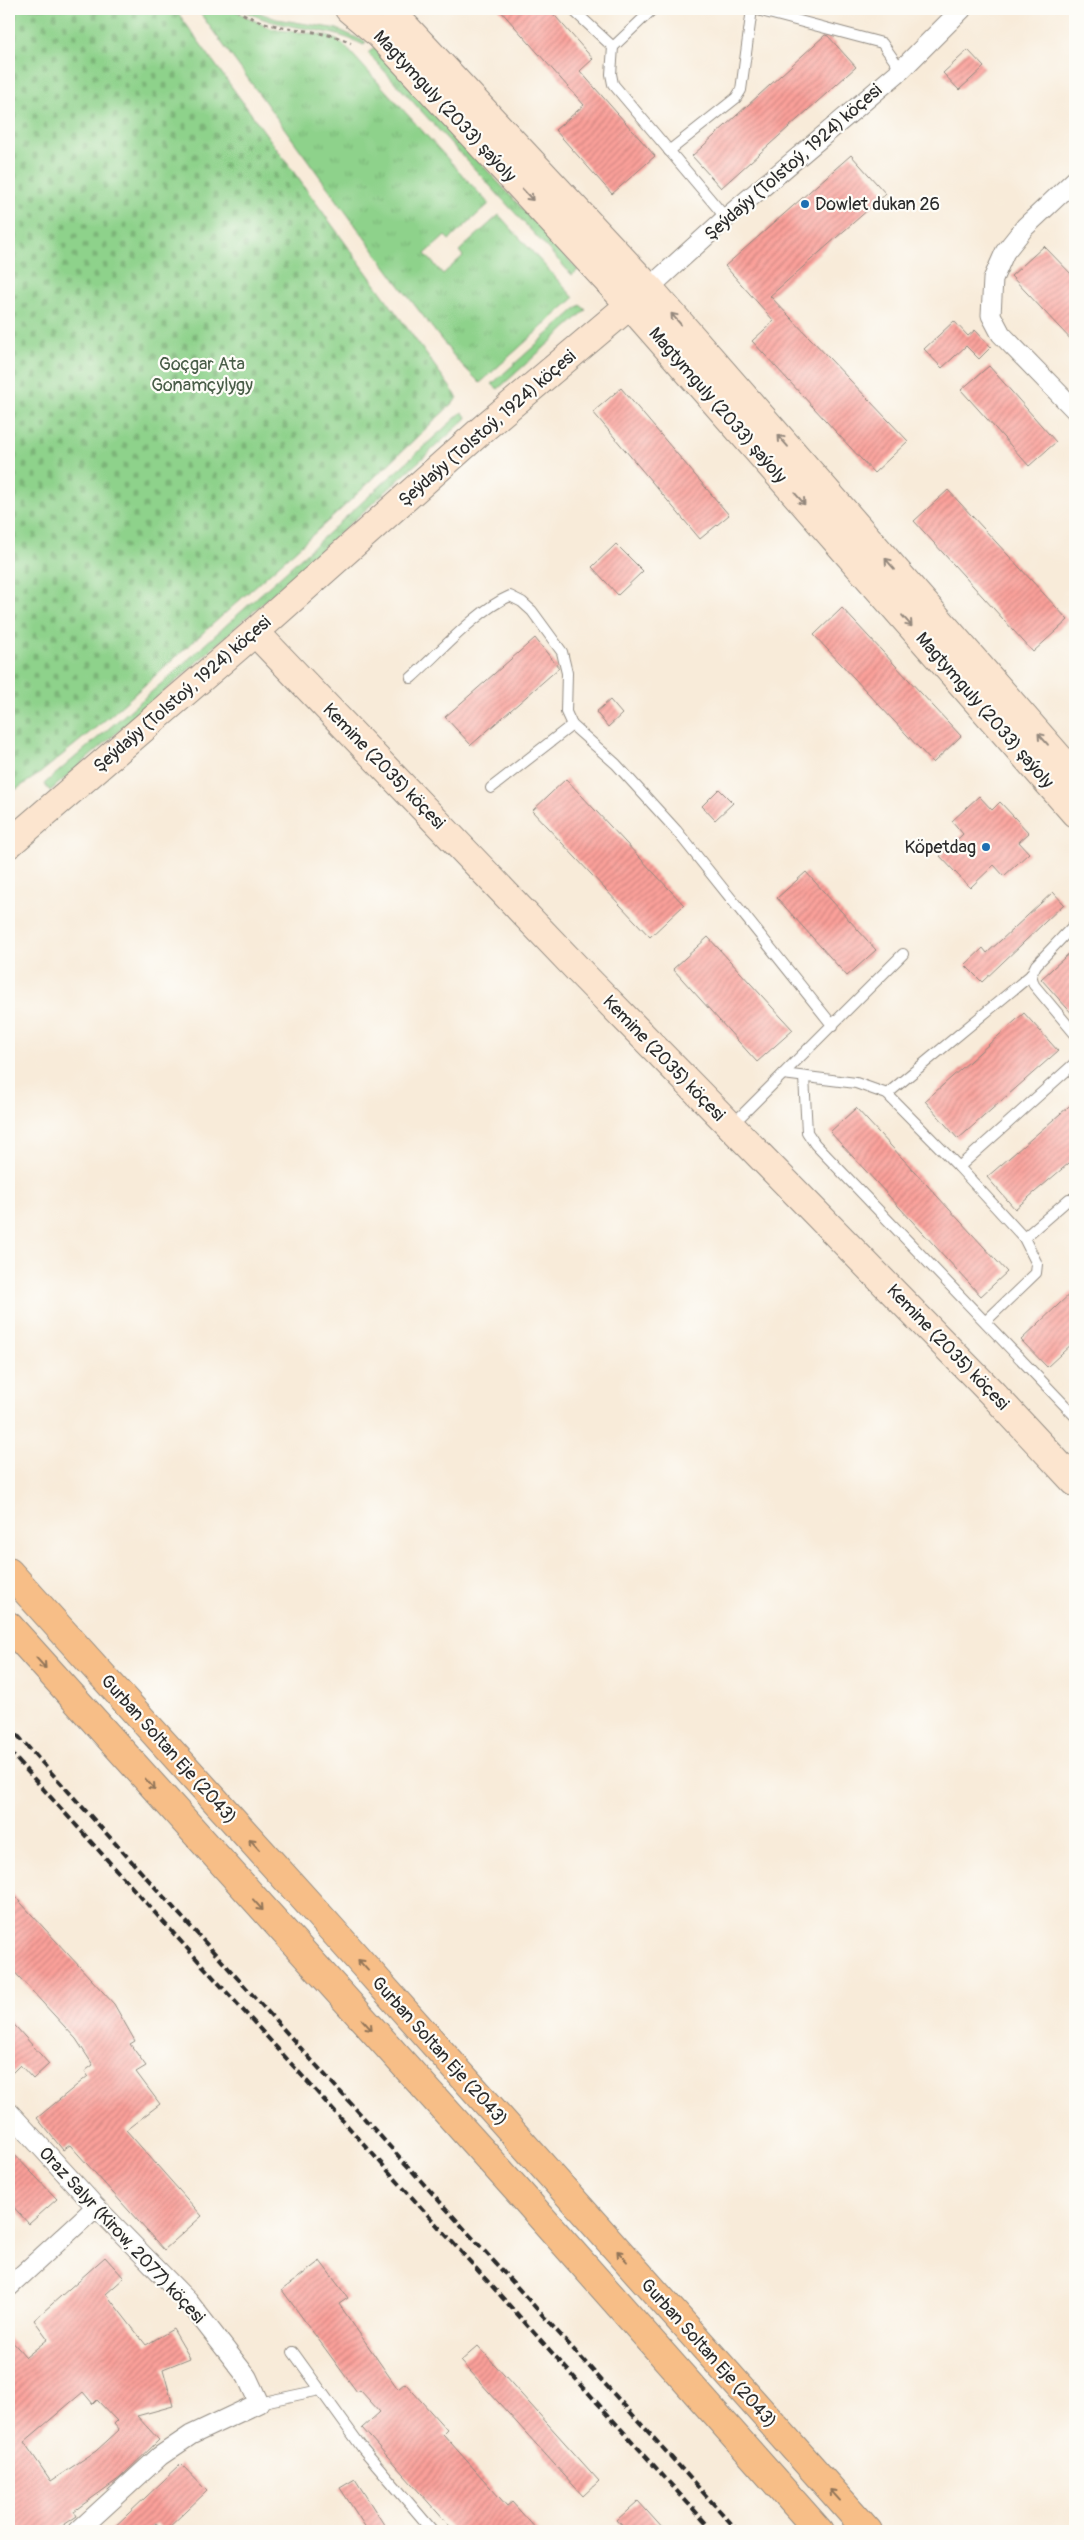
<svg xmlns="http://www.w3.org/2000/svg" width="1084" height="2540" viewBox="0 0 1084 2540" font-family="Pangolin,sans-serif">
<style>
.grass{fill:url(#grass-tufts);stroke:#5c7e5b}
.cemetery{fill:url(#cemetery-stones);stroke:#5c7e5b}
.building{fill:url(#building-hatch);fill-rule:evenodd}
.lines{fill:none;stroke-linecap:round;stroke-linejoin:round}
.lane-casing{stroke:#928b82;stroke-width:12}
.street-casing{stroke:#928b82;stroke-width:21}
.secondary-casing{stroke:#928b82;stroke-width:30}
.highway-casing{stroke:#928b82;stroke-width:30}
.path{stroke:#928b82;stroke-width:3;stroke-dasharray:4 4;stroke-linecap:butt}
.lane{stroke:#fff;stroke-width:10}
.street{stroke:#fff;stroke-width:19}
.secondary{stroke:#fce5cf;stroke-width:28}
.highway{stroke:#f7be87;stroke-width:28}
.rail{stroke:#2b2b2b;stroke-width:4;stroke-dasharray:8 4;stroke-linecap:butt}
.oneway{stroke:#94887d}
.oneway2{stroke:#917459}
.poi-dot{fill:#1f6fb2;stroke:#fdfcf7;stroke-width:2}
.labels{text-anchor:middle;stroke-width:4.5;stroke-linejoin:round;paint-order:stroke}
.street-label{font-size:18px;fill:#2b2b2b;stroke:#fdfcf7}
.poi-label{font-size:18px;fill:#2b2b2b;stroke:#fdfcf7;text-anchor:start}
.park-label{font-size:18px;fill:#495d48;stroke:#fdfcf7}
</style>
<defs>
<pattern id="grass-tufts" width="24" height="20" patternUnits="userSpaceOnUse" patternTransform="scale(1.25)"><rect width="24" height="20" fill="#8ed28b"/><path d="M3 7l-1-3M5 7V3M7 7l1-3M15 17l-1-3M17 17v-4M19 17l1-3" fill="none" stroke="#7bb478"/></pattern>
<pattern id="cemetery-stones" width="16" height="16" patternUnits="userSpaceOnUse" patternTransform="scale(1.25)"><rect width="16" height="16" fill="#8ed28b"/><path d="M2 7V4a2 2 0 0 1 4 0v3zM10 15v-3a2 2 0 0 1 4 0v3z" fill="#7bb478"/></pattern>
<pattern id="building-hatch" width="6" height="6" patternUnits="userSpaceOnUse" patternTransform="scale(1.25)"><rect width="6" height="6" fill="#fba09a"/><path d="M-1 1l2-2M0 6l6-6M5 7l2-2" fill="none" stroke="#cb837e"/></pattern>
</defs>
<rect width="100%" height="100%" fill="#fdfcf7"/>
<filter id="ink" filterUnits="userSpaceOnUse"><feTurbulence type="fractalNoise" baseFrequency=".02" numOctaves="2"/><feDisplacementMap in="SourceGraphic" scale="10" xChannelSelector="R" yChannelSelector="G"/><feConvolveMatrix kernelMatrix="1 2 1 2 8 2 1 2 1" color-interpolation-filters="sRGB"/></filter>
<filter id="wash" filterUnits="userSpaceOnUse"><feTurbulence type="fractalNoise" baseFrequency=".0096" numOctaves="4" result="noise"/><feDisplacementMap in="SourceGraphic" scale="20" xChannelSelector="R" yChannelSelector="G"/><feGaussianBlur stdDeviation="1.12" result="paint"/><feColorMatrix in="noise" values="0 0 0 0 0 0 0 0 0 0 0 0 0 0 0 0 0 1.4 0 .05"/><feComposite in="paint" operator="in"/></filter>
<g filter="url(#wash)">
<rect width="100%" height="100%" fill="#f8ebd9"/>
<g class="grass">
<path d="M 197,9 C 208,9 219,7 229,9 C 235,9 260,25 271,28 C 294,35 324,29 343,44 L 489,204 L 449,240 L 445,236 L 425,254 L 443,274 L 463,256 L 459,251 L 499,215 L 574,298 L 480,383 L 457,360 L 397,282 Z"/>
<path d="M 242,9 L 250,9 L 276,19 L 337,29 L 366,42 L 364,45 C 322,24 280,32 242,9 Z"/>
<polygon points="375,47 578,270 572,275 368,53"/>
<polygon points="580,305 586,310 498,389 492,384"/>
<polygon points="462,412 467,418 175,682 50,791 44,784 170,676"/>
</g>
<polygon class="cemetery" points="9,9 175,9 458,398 337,513 110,716 39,774 9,794"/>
<g id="blocks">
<g class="building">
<polygon points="499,9 549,9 593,59 580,71 655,156 612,194 555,130 584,105"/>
<polygon points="825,35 828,36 856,67 721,188 692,156"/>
<polygon points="968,50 984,67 959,90 943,73"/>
<polygon points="851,155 886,194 770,296 908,441 874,473 752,341 774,321 725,266"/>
<polygon points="1044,246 1075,278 1075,344 1011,276"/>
<polygon points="954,321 968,336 975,330 991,347 979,359 966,346 942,368 924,349"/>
<polygon points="989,366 1056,442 1029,466 961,390"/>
<polygon points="621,388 729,515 700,539 593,412"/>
<polygon points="948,490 1068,620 1033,652 914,521"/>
<polygon points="616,544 643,571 618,595 592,567"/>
<polygon points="842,608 961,736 933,763 814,635"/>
<polygon points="535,638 559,668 471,745 445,717"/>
<polygon points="610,700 622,714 608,727 596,712"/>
<polygon points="566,779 684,905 650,937 532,811"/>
<polygon points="719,789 733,803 715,820 702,806"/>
<polygon points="979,796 992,810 1000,802 1029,833 1019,842 1029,853 1004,876 994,865 970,888 940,856 963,834 952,821"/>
<polygon points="806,872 876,950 847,976 777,898"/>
<polygon points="1053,892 1064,904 982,982 965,965 983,948 987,953"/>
<polygon points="708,937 793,1030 757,1062 673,969"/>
<polygon points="1075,948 1075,1017 1041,979"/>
<polygon points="1024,1013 1058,1051 958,1139 925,1101"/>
<polygon points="1075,1101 1075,1158 1015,1209 987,1177"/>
<polygon points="856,1108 1007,1272 981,1296 830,1132"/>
<polygon points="1075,1289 1075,1341 1047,1367 1021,1340"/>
<polygon points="9,1890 114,2004 135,2041 130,2044 146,2066 136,2072 160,2104 126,2130 202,2216 164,2250 70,2145 63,2150 37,2118 88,2076 85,2071 93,2065 76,2039 9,1966"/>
<polygon points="9,2019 49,2064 33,2079 20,2065 9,2076"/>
<polygon points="9,2149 57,2199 29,2224 9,2202"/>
<path d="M 105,2257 L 124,2278 L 106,2294 L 146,2345 L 173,2329 L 190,2358 L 163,2369 L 173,2406 L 137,2416 L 159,2440 L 120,2478 L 74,2511 L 77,2516 L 55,2531 L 9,2531 L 9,2338 L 26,2357 L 48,2339 L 34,2320 ZM 83,2392 L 93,2404 L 97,2400 L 117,2421 L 114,2424 L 119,2430 L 96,2451 L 51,2481 L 24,2442 Z"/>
<polygon points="320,2261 348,2298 339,2304 398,2389 405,2383 447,2430 443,2434 507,2506 512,2502 538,2531 454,2531 362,2428 380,2412 360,2390 357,2392 282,2290"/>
<polygon points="478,2346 599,2481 583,2496 461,2361"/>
<polygon points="181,2464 207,2491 165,2531 156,2523 148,2531 110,2531"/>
<polygon points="355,2479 388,2531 368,2531 340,2488"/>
<polygon points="638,2501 665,2531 627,2531 617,2520"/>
</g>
</g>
</g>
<g filter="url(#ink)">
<use href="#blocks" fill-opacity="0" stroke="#928b82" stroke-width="1"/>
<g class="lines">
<g class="lane-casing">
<g id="lane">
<polyline points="572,9 613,47 653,9"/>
<polyline points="754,9 882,43 901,70"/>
<polyline points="613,47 611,74 613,84 726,218"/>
<polyline points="669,151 736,98 741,90 752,9"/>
<path d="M 411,678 C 439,653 477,610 510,596 L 522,602 L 532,611 L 562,652 L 567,673 L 566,712 L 572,725 L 616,764 L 676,830 L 833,1026"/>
<polyline points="491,788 572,725"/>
<polyline points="1075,924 1036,965 1031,975 1034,985 1075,1034"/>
<polyline points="783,1074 856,1083 887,1094 959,1167 1024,1238 1037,1264 1036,1273 986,1321"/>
<polyline points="804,1077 807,1132 815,1144 1075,1416"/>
<polyline points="887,1094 1031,975"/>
<polyline points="732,1125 903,954"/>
<polyline points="959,1167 1075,1063"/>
<polyline points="1024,1238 1069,1199"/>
<polyline points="293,2352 363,2449 433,2531"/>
<polyline points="259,2403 320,2390"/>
</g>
</g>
<g class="street-casing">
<g id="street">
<polyline points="1075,180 1025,227 1005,252 993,279 991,315 1001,334 1075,410"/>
<polyline points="649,288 726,218 901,70 962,9"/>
<polyline points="9,2112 96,2207 188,2301 247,2377 259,2403 191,2435 160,2456 78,2531"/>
<polyline points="9,2287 96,2207"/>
</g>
</g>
<g class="secondary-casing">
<g id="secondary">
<polyline points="349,9 380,35 630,305 1075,813"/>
<polyline points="392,9 399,20 649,288 1075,776"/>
<polyline points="255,632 585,977 991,1392 1075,1482"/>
<polyline points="9,844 255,632 485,427 644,293"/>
</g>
</g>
<g class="highway-casing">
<g id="highway">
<polyline points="9,1572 327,1924 868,2531"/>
<polyline points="9,1626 518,2191 819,2531"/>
</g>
</g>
<path class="path" d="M 236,9 C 270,34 314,25 351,43"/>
<use href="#lane" class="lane"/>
<use href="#street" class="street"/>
<use href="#secondary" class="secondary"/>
<use href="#highway" class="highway"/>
<g class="rail">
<polyline points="9,1726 738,2531"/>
<polyline points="9,1751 713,2531"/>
</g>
</g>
<defs><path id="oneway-shaft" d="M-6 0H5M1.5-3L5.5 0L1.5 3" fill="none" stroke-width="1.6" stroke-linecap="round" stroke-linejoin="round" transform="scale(1.25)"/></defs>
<g class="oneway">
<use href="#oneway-shaft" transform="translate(528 195) rotate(47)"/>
<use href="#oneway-shaft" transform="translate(676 319) rotate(-131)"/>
<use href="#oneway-shaft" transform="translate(783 441) rotate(-131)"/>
<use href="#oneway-shaft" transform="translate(800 499) rotate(49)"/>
<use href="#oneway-shaft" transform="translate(890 564) rotate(-131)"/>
<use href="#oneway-shaft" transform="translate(907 621) rotate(49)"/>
<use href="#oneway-shaft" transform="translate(1043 739) rotate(-131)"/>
</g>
<g class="oneway2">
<use href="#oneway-shaft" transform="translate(41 1663) rotate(48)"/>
<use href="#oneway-shaft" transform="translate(150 1784) rotate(48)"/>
<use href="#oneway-shaft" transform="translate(254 1844) rotate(-132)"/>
<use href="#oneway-shaft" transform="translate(258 1905) rotate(48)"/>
<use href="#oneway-shaft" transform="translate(363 1965) rotate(-132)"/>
<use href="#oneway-shaft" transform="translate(367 2025) rotate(48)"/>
<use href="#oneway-shaft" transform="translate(622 2256) rotate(-132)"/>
<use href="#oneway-shaft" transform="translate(835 2495) rotate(-132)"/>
</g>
</g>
<g class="poi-dot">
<circle cx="805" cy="204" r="5"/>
<circle cx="986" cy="847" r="5"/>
</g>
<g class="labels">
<g class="street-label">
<text transform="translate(445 106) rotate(47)" y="6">Magtymguly (2033) şaýoly</text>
<text transform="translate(793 162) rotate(-41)" y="6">Şeýdaýy (Tolstoý, 1924) köçesi</text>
<text transform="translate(718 405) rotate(49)" y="6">Magtymguly (2033) şaýoly</text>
<text transform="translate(487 428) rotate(-41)" y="6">Şeýdaýy (Tolstoý, 1924) köçesi</text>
<text transform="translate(182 694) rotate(-41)" y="6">Şeýdaýy (Tolstoý, 1924) köçesi</text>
<text transform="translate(985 710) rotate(49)" y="6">Magtymguly (2033) şaýoly</text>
<text transform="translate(384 766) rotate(46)" y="6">Kemine (2035) köçesi</text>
<text transform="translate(664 1058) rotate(46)" y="6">Kemine (2035) köçesi</text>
<text transform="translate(948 1347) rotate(46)" y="6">Kemine (2035) köçesi</text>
<text transform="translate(169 1749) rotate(48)" y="6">Gurban Soltan Eje (2043)</text>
<text transform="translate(440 2051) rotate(48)" y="6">Gurban Soltan Eje (2043)</text>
<text transform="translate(122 2235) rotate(47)" y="6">Oraz Salyr (Kirow, 2077) köçesi</text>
<text transform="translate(709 2353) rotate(48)" y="6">Gurban Soltan Eje (2043)</text>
</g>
<g class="poi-label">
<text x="815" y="210">Dowlet dukan 26</text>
<text x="976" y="853" text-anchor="end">Köpetdag</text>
</g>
<g class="park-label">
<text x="202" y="370">Goçgar Ata<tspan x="202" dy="21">Gonamçylygy</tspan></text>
</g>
</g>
<rect width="1084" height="2540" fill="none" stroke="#fdfcf7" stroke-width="30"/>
</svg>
